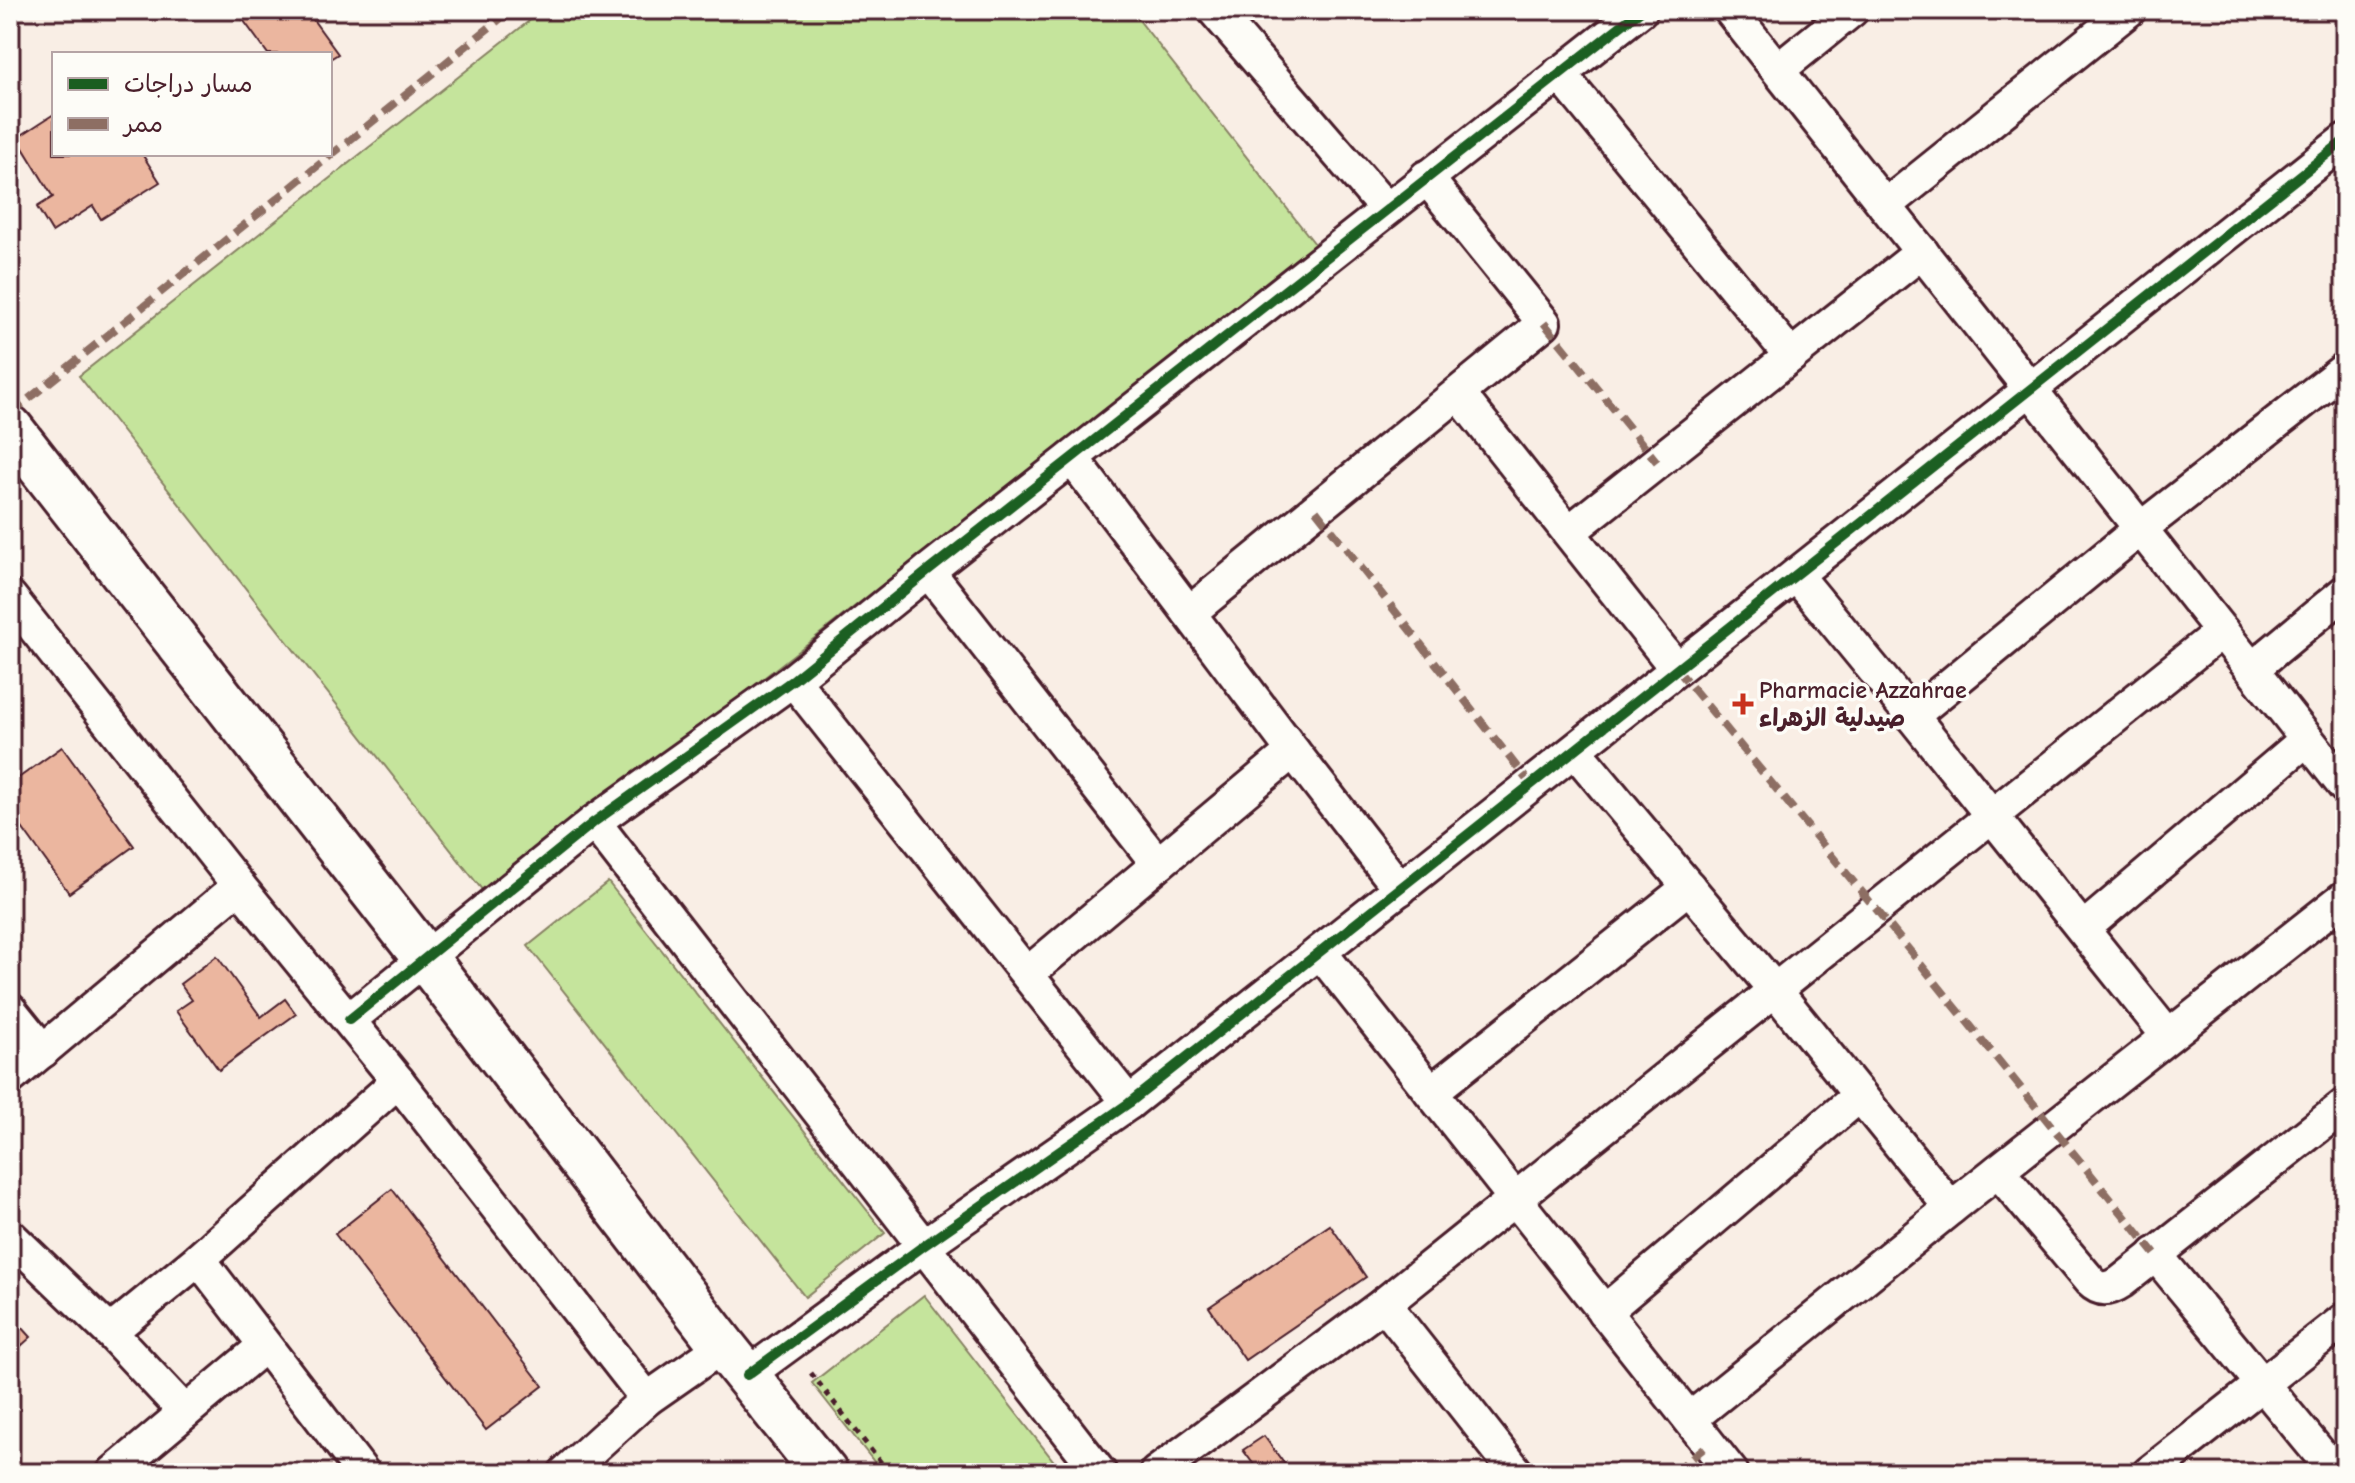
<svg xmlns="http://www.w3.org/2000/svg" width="2355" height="1483" viewBox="0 0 2355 1483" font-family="'Comic Neue','Playpen Sans Arabic',sans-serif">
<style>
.green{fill:#c5e49c;stroke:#888264;stroke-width:2}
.building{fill:#ebb69f;stroke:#4a1f2b;stroke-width:2}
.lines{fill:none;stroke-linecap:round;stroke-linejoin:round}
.minor-casing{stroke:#4a1f2b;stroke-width:38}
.secondary-casing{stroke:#4a1f2b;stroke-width:50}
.path{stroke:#4a1f2b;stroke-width:5;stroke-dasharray:6 6;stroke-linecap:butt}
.minor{stroke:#fdfcf7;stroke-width:32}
.secondary{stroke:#fdfcf7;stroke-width:44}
.quiet{stroke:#8d6e63;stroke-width:8;stroke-dasharray:16 8;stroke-linecap:butt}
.cycleway-casing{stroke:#fdfcf7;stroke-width:15}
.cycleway{stroke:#1b5e20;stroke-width:10}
.poi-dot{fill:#c8321e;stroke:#fdfcf7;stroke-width:3}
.labels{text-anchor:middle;stroke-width:7;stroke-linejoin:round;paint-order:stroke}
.poi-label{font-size:24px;font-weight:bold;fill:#4a1f2b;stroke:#fdfcf7;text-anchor:start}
</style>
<rect width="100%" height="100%" fill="#f9eee5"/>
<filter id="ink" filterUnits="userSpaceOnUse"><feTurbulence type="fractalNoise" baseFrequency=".0125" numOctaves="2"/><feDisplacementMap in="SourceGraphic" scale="16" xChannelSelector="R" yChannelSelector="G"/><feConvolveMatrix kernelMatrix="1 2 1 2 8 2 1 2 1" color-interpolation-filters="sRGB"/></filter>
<g filter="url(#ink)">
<g class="green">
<polygon points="543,10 1131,10 1315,244 487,896 79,376"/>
<polygon points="608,882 885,1233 805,1297 528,946"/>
<polygon points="924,1295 1063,1473 883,1473 812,1383"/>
</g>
<g class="building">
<polygon points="236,10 306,10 338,54 330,59 330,54 268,54"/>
<polygon points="54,114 54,154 142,154 160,182 101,219 93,206 52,232 37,207 53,197 17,138"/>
<polygon points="62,747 134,846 69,893 10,811 10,784"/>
<polygon points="217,956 261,1017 285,999 296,1014 219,1070 176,1011 192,1000 180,984"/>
<polygon points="392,1189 543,1386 486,1430 335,1234"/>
<polygon points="1330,1225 1366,1277 1245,1360 1209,1307"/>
<polygon points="10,1314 31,1337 10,1356"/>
<polygon points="1264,1436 1291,1473 1260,1473 1243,1450"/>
</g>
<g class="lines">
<g class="minor-casing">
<g id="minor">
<polyline points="1214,10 1386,209"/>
<polyline points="1730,10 2345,787"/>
<polyline points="1778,70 1852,10"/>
<polyline points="1559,73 1791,356"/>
<polyline points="1885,206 2129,10"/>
<polyline points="1459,394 1676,668"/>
<polyline points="1072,458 1293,751 1400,889"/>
<polyline points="1569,532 1922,252"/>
<polyline points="928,571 1157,863"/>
<polyline points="1796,575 1912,716 2168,1036"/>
<polyline points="10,597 239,886 398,1081 647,1399"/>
<polyline points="1189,613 1544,323 1426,177"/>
<polyline points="2252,669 2345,592"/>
<polyline points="793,680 1129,1103"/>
<polyline points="1912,716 2140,529 2345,369"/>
<polyline points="1575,751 1774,989 1951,1208"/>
<polyline points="594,822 1100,1473"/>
<polyline points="2083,929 2307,739"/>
<polyline points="1320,952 1732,1473"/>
<polyline points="1027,974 1293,751"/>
<polyline points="10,1010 43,1051"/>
<polyline points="349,1020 594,822 793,680 928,571 1641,10"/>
<polyline points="10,1078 239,886"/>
<polyline points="1431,1092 1689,887"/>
<path d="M 1998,1171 L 2090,1281 C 2100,1291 2109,1290 2121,1282 L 2345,1105"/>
<polyline points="10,1236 110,1332 185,1412"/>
<polyline points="2155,1254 2336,1473"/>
<polyline points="199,1259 363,1473"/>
<polyline points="1384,1304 1517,1473"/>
<polyline points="1604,1312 1860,1095"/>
<polyline points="110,1332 199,1259 398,1081"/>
<polyline points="747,1375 922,1247 1129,1103 2345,140"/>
<polyline points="1690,1419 1951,1208 2345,897"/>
<polyline points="113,1473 264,1346"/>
<polyline points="565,1473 647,1399 723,1346"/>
<polyline points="1156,1473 1384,1304 2222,631"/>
<polyline points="2149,1473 2345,1319"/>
</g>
</g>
<g class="secondary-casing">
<polyline id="secondary" points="10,428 425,958 723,1346 825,1473"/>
</g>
<polyline class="path" points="811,1373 889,1473"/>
<use href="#minor" class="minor"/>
<use href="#secondary" class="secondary"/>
<g class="quiet">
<polyline points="1544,323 1657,462"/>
<polyline points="10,414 511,10"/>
<polyline points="1316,510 1531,785"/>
<polyline points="1676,668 1876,909 2155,1254"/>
<polyline points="1673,1473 1709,1444"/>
</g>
<g class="cycleway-casing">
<g id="cycleway">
<polyline points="349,1020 594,822 793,680 928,571 1641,10"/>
<polyline points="747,1375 922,1247 1129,1103 2345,140"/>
</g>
</g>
<use href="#cycleway" class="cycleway"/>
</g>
</g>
<path class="poi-dot" d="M1739 692h8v8h8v8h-8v8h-8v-8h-8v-8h8z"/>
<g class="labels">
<g class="poi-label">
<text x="1759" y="698">Pharmacie Azzahrae<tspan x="1759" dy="28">صيدلية الزهراء</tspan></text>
</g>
</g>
<rect width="2355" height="1483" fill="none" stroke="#fdfcf7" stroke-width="40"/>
<rect x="20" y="20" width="2315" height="1443" fill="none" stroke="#4a1f2b" stroke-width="3" filter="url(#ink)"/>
<rect x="52" y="52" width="280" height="104" fill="#fdfcf7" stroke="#b5a4a5" stroke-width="2"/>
<rect x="68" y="78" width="40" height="12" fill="#1b5e20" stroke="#b5a4a5" stroke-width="2"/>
<text x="124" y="92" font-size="24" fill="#4a1f2b">مسار دراجات</text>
<rect x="68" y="118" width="40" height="12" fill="#8d6e63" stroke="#b5a4a5" stroke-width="2"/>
<text x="124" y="132" font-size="24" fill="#4a1f2b">ممر</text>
</svg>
